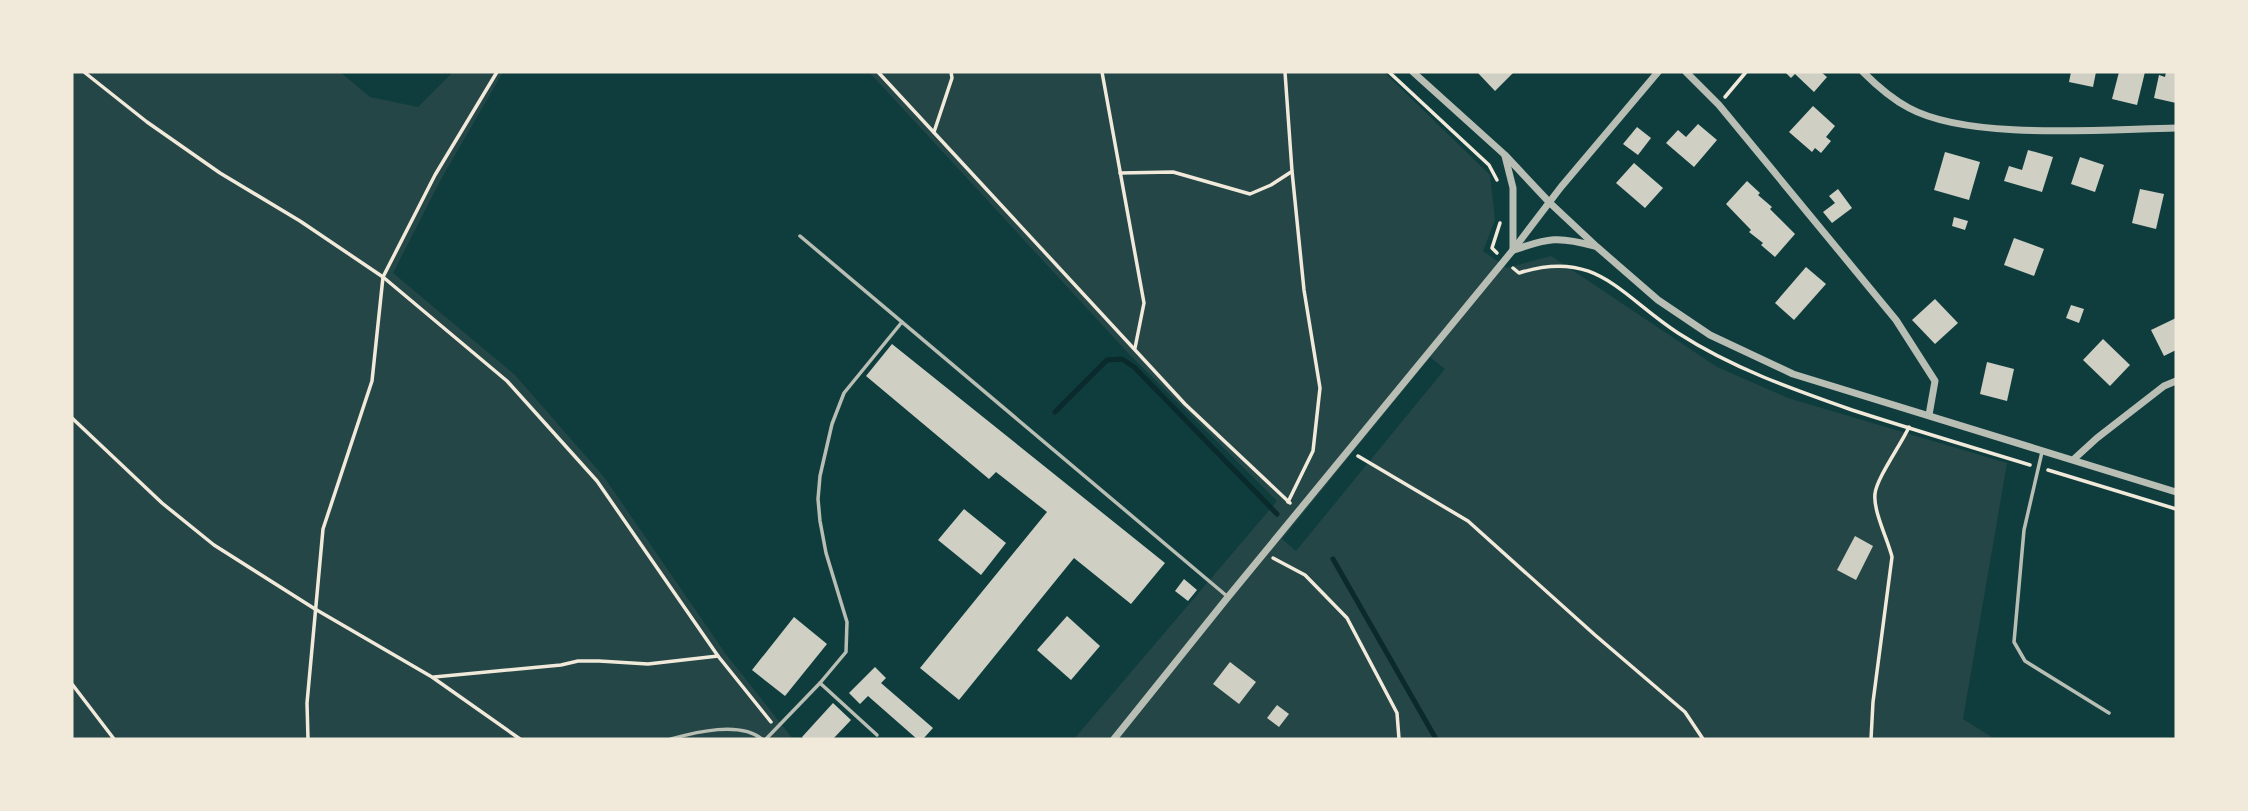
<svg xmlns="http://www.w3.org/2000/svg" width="2248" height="811" viewBox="0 0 2248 811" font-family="Figtree,sans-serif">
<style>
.green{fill:#244646;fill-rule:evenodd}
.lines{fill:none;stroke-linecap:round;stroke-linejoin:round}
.stream{stroke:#0a2a2b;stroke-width:5}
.building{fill:#cfcfc3}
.path{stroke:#f1e9da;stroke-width:3.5}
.service{stroke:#b8beb3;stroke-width:3.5}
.minor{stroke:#b8beb3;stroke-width:7}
</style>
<rect width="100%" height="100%" fill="#0f3d3e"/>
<g class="green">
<polygon points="72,72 340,72 370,97 418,107 453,72 503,72 440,181 393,273 515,375 604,477 725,653 793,739 72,739"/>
<path d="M 869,72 L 1384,72 L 1490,175 L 1495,220 L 1483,251 L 1507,268 L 1551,256 L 1717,367 L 1788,398 L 2007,463 L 1963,719 L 1995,739 L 1074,739 L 1277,501 L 1130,355 ZM 1430,357 L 1445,369 L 1296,551 L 1282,539 Z"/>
</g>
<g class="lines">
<g class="stream">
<polyline points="1055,412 1107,360 1122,359 1134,367 1277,514"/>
<polyline points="1333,559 1436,739"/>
</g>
</g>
<g class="building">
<polygon points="1479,72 1514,72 1495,91 1478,73"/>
<polygon points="1785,72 1821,72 1827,77 1814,92 1795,74 1791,78"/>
<polygon points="2071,72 2096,72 2093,87 2069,82"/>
<polygon points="2119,72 2145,72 2137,105 2112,99"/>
<polygon points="2166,72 2176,72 2176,103 2154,98 2159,75 2165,77"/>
<polygon points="1813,106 1835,126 1826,137 1831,141 1821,153 1815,148 1812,152 1789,132"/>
<polygon points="1698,124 1717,140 1694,167 1666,143 1678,130 1686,137"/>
<polygon points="1637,127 1651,138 1638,155 1623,144"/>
<polygon points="2028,150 2053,157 2042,192 2004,181 2009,166 2022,170"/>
<polygon points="1945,152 1980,162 1969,200 1934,190"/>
<polygon points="2080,157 2104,165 2095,192 2071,184"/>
<polygon points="1634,163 1663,188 1645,208 1616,183"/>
<polygon points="1747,181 1760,193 1758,195 1772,207 1770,209 1795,234 1775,257 1761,245 1763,243 1749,232 1751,230 1726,204"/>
<polygon points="1838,189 1852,208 1832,223 1823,212 1835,203 1829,196"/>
<polygon points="2140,189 2164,194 2156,229 2132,223"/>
<polygon points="1954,217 1968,221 1965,230 1952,226"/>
<polygon points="2014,238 2044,249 2034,276 2004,265"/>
<polygon points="1806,267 1826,284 1794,320 1775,303"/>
<polygon points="1935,299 1958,323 1935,344 1912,320"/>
<polygon points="2071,305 2084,309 2079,323 2066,318"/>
<polygon points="2176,318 2176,350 2164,356 2151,330"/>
<polygon points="2103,339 2130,365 2110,386 2083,360"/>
<polygon points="892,344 1165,563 1131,604 1074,558 959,700 920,668 1047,512 996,472 989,479 866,376"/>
<polygon points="1987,362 2014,369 2007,401 1980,394"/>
<polygon points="964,509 1006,543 981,575 938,540"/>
<polygon points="1855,536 1873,546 1856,580 1837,570"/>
<polygon points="1184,579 1197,590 1188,601 1175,591"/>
<polygon points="1067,616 1100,646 1071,680 1037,650"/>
<polygon points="794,617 827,644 785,696 752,670"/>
<polygon points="1230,662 1256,682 1239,704 1213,684"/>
<polygon points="875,667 886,678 881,683 933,728 923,739 917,739 868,696 860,704 849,693"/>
<polygon points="833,703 851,720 833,739 804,739 802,737"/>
<polygon points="1277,705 1289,714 1279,727 1267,718"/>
</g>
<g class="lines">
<g class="path">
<polyline points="84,72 147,122 220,173 300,221 383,277 507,381 597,481 718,656 771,722"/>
<polyline points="878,72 1185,404 1290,503"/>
<polyline points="1102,72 1144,303 1135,348"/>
<polyline points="1285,72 1292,171 1304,290 1320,388 1313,451 1288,502"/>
<polyline points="1389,72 1489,165 1497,180"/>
<polyline points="1725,97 1746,72"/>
<polyline points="934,132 952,78 951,72"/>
<polyline points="1120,173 1173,172 1250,194 1271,185 1291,172"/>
<polyline points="1497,253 1492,248 1500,223"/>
<path d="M 1513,268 L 1519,273 C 1596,248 1620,295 1678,333 C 1732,368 1792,389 1852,410 C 1911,429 1971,447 2030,465"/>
<polyline points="72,418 162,503 214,545 315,609 432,677 520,739"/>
<polyline points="1358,456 1468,521 1595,635 1685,712 1703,739"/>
<polyline points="2048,470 2176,509"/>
<polyline points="1273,558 1305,575 1347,618 1397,713 1399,739"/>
<polyline points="434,677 561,665 578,661 599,661 648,664 718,656"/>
<polyline points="72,684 114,739"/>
<polyline points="308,739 307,703 323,529 372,381 383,277 435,175 497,72"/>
<path d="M 1871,739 L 1873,702 L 1892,557 C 1888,540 1873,511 1875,494 C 1876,479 1902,443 1909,427"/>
</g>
<g class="service">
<polyline points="800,236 1228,597"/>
<polyline points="2042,452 2024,530 2014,642 2025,661 2109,713"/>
<polyline points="820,683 877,735"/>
<path d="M 671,739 C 696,732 740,721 762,739"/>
<polyline points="766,739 820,683 846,652 847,622 826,553 820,521 818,499 820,476 832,424 844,393 902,322"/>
</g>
<g class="minor">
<polyline points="1413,72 1505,155 1550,203 1597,247 1658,300 1710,335 1793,374 2176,492"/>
<polyline points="1686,72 1719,105 1896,320 1935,381 1929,415"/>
<path d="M 1863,72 C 1877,86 1892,99 1909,108 C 1970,141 2106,129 2176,128"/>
<polyline points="1505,156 1513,188 1513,250"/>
<path d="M 1514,250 C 1548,238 1559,236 1594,246"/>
<polyline points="2074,459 2097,438 2164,386 2176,381"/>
<polyline points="1114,739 1228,597 1513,250 1561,187 1658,72"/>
</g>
</g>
<rect width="2248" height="811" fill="none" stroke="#f1e9da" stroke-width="147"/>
</svg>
